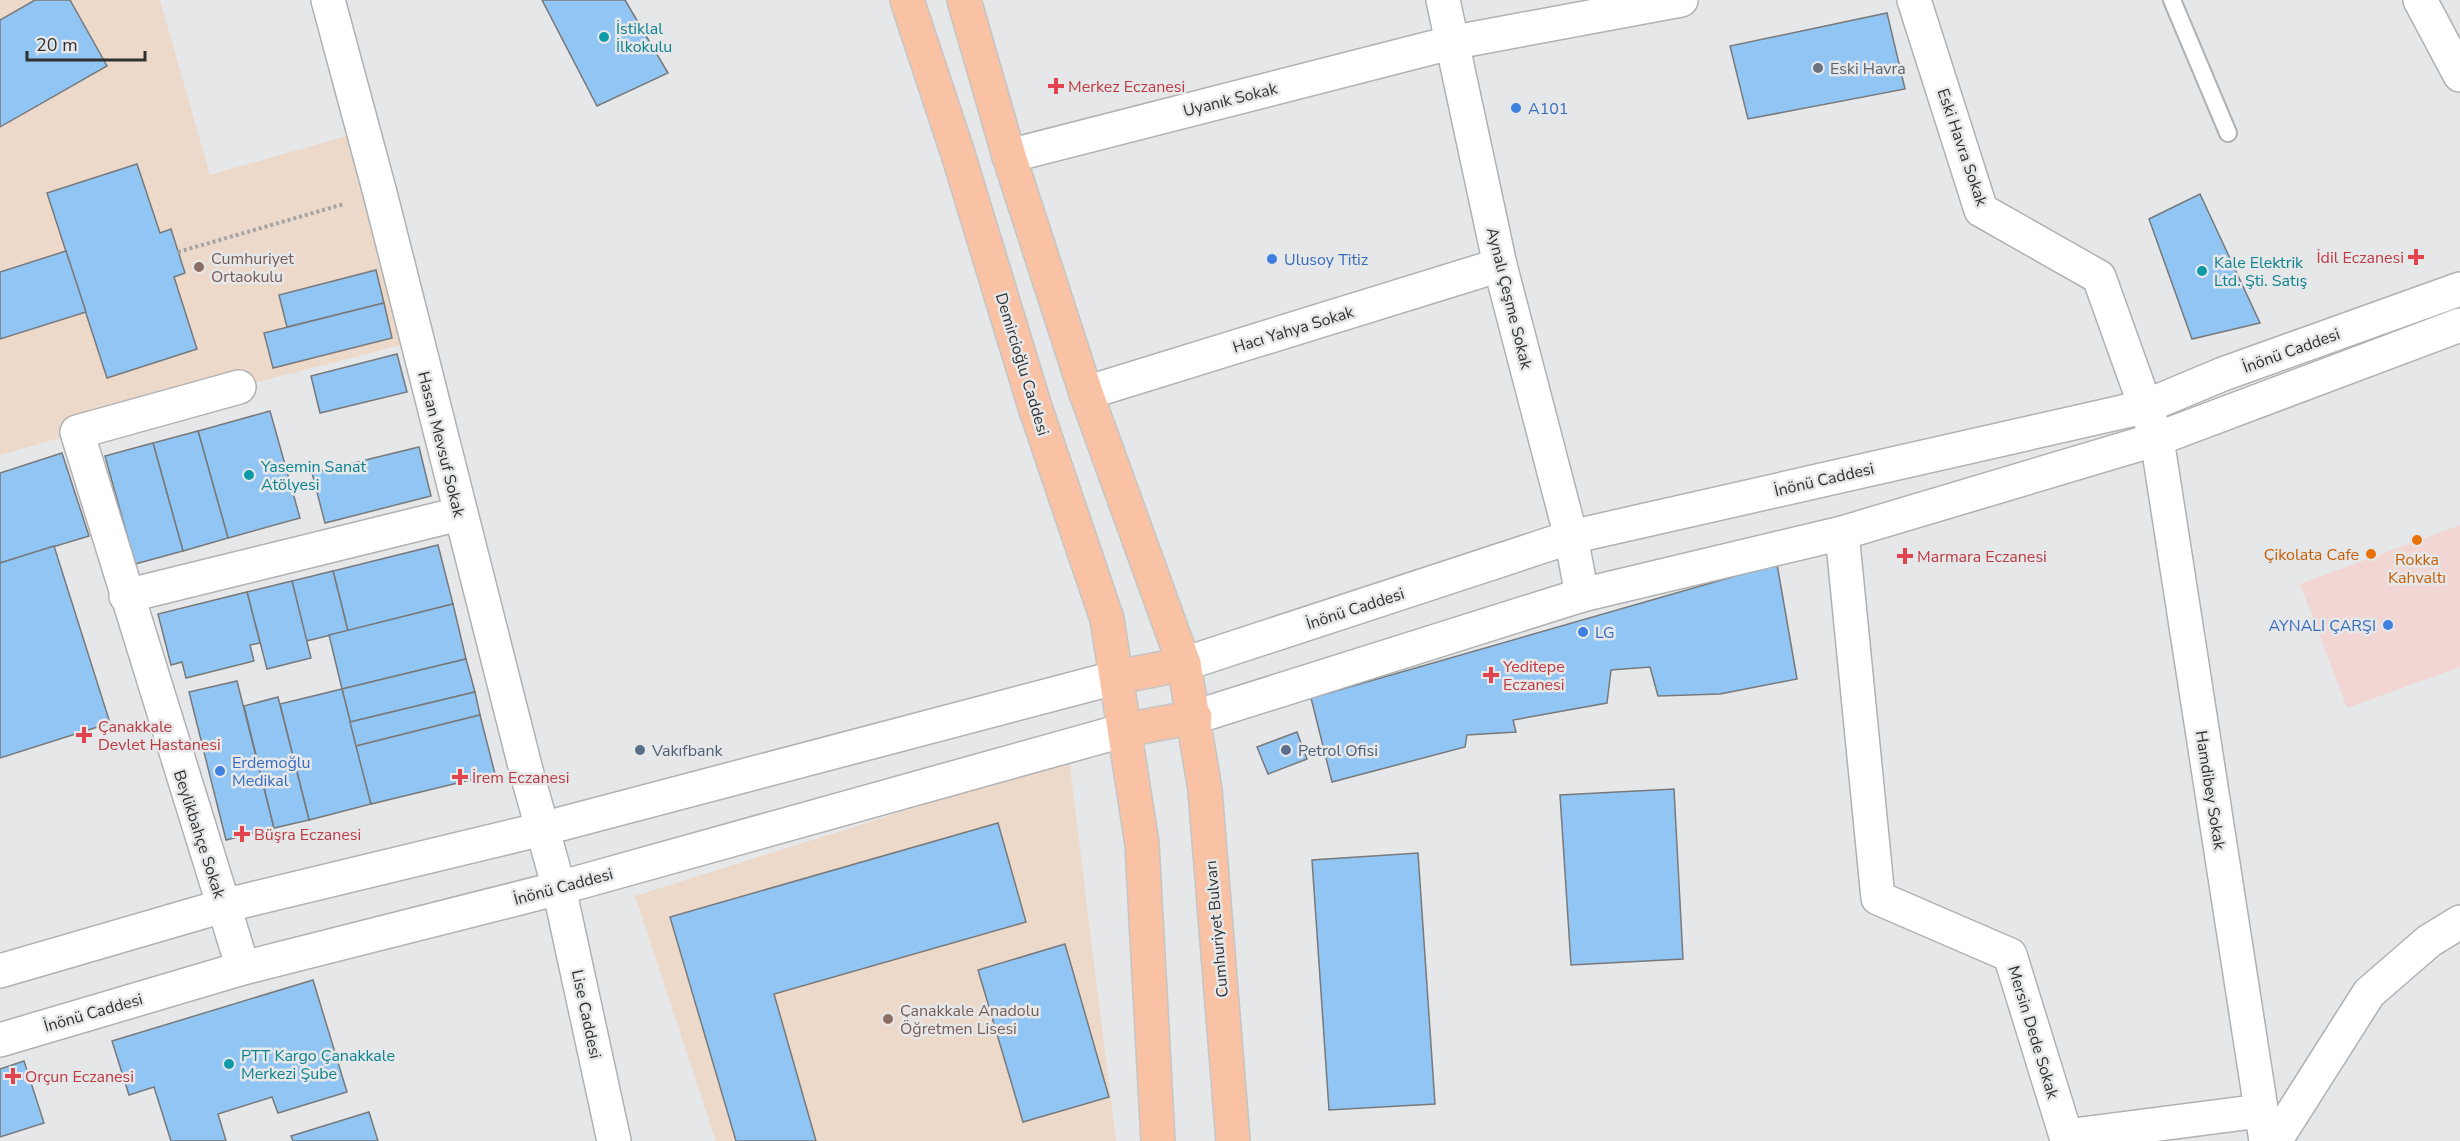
<svg xmlns="http://www.w3.org/2000/svg" width="2460" height="1141" viewBox="0 0 2460 1141" font-family="'Nunito Sans',sans-serif">
<style>
.commercial{fill:#f1d6d3}
.education{fill:#edd9ca}
.building{fill:#91c5f4;stroke:#78797b;stroke-width:1.5}
.lines{fill:none;stroke-linecap:round;stroke-linejoin:round}
.lane-casing{stroke:#b0b1b3;stroke-width:20}
.street-casing{stroke:#b0b1b3;stroke-width:36}
.secondary-casing{stroke:#b0b1b3;stroke-width:36}
.highway-casing{stroke:#c5c5c5;stroke-width:36}
.path{stroke:#a3a4a5;stroke-width:4;stroke-dasharray:3 3;stroke-linecap:butt}
.lane{stroke:#fff;stroke-width:16}
.street{stroke:#fff;stroke-width:33}
.secondary{stroke:#fff;stroke-width:33}
.highway{stroke:#f9c2a4;stroke-width:33}
.culture-dot{fill:#0f9aa8;stroke:#e6e7e9;stroke-width:2}
.worship-dot{fill:#6b7280;stroke:#e6e7e9;stroke-width:2}
.health-dot{fill:#e0444e;stroke:#e6e7e9;stroke-width:2}
.shop-dot{fill:#3f7fe0;stroke:#e6e7e9;stroke-width:2}
.education-dot{fill:#8d6e63;stroke:#e6e7e9;stroke-width:2}
.food-dot{fill:#e8710a;stroke:#e6e7e9;stroke-width:2}
.service-dot{fill:#5c6f8a;stroke:#e6e7e9;stroke-width:2}
.labels{text-anchor:middle;stroke-width:5;stroke-linejoin:round;paint-order:stroke}
.culture-label{font-size:16px;fill:#0d838f;stroke:#e6e7e9;text-anchor:start}
.worship-label{font-size:16px;fill:#5b616d;stroke:#e6e7e9;text-anchor:start}
.health-label{font-size:16px;fill:#be3a42;stroke:#e6e7e9;text-anchor:start}
.street-label{font-size:16px;fill:#303131;stroke:#e6e7e9}
.shop-label{font-size:16px;fill:#366cbe;stroke:#e6e7e9;text-anchor:start}
.education-label{font-size:16px;fill:#785e54;stroke:#e6e7e9;text-anchor:start}
.food-label{font-size:16px;fill:#c56008;stroke:#e6e7e9;text-anchor:end}
.service-label{font-size:16px;fill:#4e5e75;stroke:#e6e7e9;text-anchor:start}
</style>
<rect width="100%" height="100%" fill="#e6e7e9"/>
<polygon class="commercial" points="2460,525 2460,667 2347,708 2300,584"/>
<g class="education">
<polygon points="0,0 160,0 210,175 364,131 417,341 239,387 0,455"/>
<polygon points="1069,759 1116,1141 716,1141 635,896"/>
</g>
<g class="building">
<polygon points="35,0 70,0 107,66 0,127 0,20"/>
<polygon points="542,0 625,0 668,73 597,106"/>
<polygon points="1887,13 1905,89 1748,119 1730,46"/>
<polygon points="137,164 160,233 171,229 185,273 174,277 197,349 107,378 47,193"/>
<polygon points="2200,194 2260,323 2192,339 2149,219"/>
<polygon points="66,251 86,312 0,339 0,272"/>
<polygon points="376,270 384,303 287,327 279,295"/>
<polygon points="384,303 392,338 273,368 264,333"/>
<polygon points="397,354 407,392 320,413 311,376"/>
<polygon points="270,411 300,518 228,538 198,431"/>
<polygon points="198,431 228,538 183,551 153,443"/>
<polygon points="153,443 183,551 135,564 105,456"/>
<polygon points="419,447 431,496 325,523 312,473"/>
<polygon points="62,453 89,536 0,563 0,473"/>
<polygon points="438,545 453,604 348,631 333,571"/>
<polygon points="54,546 110,723 0,758 0,563"/>
<polygon points="1777,564 1797,679 1720,694 1658,696 1650,667 1611,670 1607,703 1513,720 1516,732 1467,735 1465,747 1332,782 1311,698"/>
<polygon points="333,571 348,631 306,641 292,581"/>
<polygon points="292,581 311,658 267,669 247,592"/>
<polygon points="247,592 260,643 250,645 254,661 186,678 182,662 171,665 158,614"/>
<polygon points="453,604 466,659 342,689 329,635"/>
<polygon points="466,659 475,692 350,722 342,689"/>
<polygon points="237,681 274,828 226,840 189,692"/>
<polygon points="342,689 371,804 309,820 280,704"/>
<polygon points="475,692 480,715 356,746 350,722"/>
<polygon points="278,697 309,820 274,828 244,706"/>
<polygon points="480,715 495,774 371,804 356,746"/>
<polygon points="1297,732 1307,759 1268,774 1257,747"/>
<polygon points="1674,789 1683,959 1571,965 1560,795"/>
<polygon points="998,823 1026,922 774,994 816,1141 736,1141 670,917"/>
<polygon points="1418,853 1435,1104 1329,1110 1312,860"/>
<polygon points="1065,944 1109,1097 1023,1122 978,970"/>
<polygon points="313,980 347,1092 278,1113 272,1097 218,1114 226,1141 171,1141 154,1087 129,1095 112,1041"/>
<polygon points="24,1061 44,1123 0,1137 0,1069"/>
<polygon points="369,1112 378,1141 293,1141 291,1136"/>
</g>
<g class="lines">
<g class="lane-casing">
<polyline id="lane" points="2172,0 2228,133"/>
</g>
<g class="street-casing">
<g id="street">
<polyline points="328,0 380,193 527,774 559,888 614,1141"/>
<polyline points="1443,0 1500,265 1571,537 1582,595"/>
<polyline points="1914,0 1981,210 2099,277 2157,439 2266,1141"/>
<polyline points="2420,0 2460,75"/>
<polyline points="1009,156 1450,43 1681,0"/>
<polyline points="239,387 77,432 243,968"/>
<polyline points="1086,393 1500,265"/>
<polyline points="1842,533 1878,898 2010,955 2066,1136 2260,1111"/>
<polyline points="126,596 459,514"/>
<polyline points="2275,1141 2369,993 2429,941 2460,922"/>
</g>
</g>
<g class="secondary-casing">
<g id="secondary">
<polyline points="1184,664 1571,537 2144,407 2223,374 2460,289"/>
<polyline points="1195,717 1582,595 1842,533 2157,439 2460,325"/>
<polyline points="0,971 223,906 542,829 1118,677"/>
<polyline points="0,1040 243,968 559,888 1125,730"/>
</g>
</g>
<g class="highway-casing">
<g id="highway">
<polyline points="907,0 958,154 1035,407 1107,619 1142,844 1158,1141"/>
<polyline points="964,0 1009,156 1086,393 1184,664 1205,790 1233,1141"/>
<polyline points="1118,677 1184,664"/>
<polyline points="1125,730 1195,717"/>
</g>
</g>
<polyline class="path" points="178,252 344,204"/>
<use href="#lane" class="lane"/>
<use href="#street" class="street"/>
<use href="#secondary" class="secondary"/>
<use href="#highway" class="highway"/>
</g>
<g class="culture-dot">
<circle cx="604" cy="37" r="6"/>
<circle cx="2202" cy="271" r="6"/>
<circle cx="249" cy="475" r="6"/>
<circle cx="229" cy="1064" r="6"/>
</g>
<circle class="worship-dot" cx="1818" cy="68" r="6"/>
<g class="health-dot">
<path d="M1053 77h6v6h6v6h-6v6h-6v-6h-6v-6h6z"/>
<path d="M2413 248h6v6h6v6h-6v6h-6v-6h-6v-6h6z"/>
<path d="M1902 547h6v6h6v6h-6v6h-6v-6h-6v-6h6z"/>
<path d="M1488 666h6v6h6v6h-6v6h-6v-6h-6v-6h6z"/>
<path d="M81 726h6v6h6v6h-6v6h-6v-6h-6v-6h6z"/>
<path d="M457 768h6v6h6v6h-6v6h-6v-6h-6v-6h6z"/>
<path d="M239 825h6v6h6v6h-6v6h-6v-6h-6v-6h6z"/>
<path d="M10 1067h6v6h6v6h-6v6h-6v-6h-6v-6h6z"/>
</g>
<g class="shop-dot">
<circle cx="1516" cy="108" r="6"/>
<circle cx="1272" cy="259" r="6"/>
<circle cx="2388" cy="625" r="6"/>
<circle cx="1583" cy="632" r="6"/>
<circle cx="220" cy="771" r="6"/>
</g>
<g class="education-dot">
<circle cx="199" cy="267" r="6"/>
<circle cx="888" cy="1019" r="6"/>
</g>
<g class="food-dot">
<circle cx="2417" cy="540" r="6"/>
<circle cx="2371" cy="554" r="6"/>
</g>
<g class="service-dot">
<circle cx="640" cy="750" r="6"/>
<circle cx="1286" cy="750" r="6"/>
</g>
<g class="labels">
<g class="culture-label">
<text x="616" y="34">İstiklal<tspan x="616" dy="18">İlkokulu</tspan></text>
<text x="2214" y="268">Kale Elektrik<tspan x="2214" dy="18">Ltd. Şti. Satış</tspan></text>
<text x="261" y="472">Yasemin Sanat<tspan x="261" dy="18">Atölyesi</tspan></text>
<text x="241" y="1061">PTT Kargo Çanakkale<tspan x="241" dy="18">Merkezi Şube</tspan></text>
</g>
<g class="worship-label">
<text x="1830" y="74">Eski Havra</text>
</g>
<g class="health-label">
<text x="1068" y="92">Merkez Eczanesi</text>
<text x="2404" y="263" text-anchor="end">İdil Eczanesi</text>
<text x="1917" y="562">Marmara Eczanesi</text>
<text x="1503" y="672">Yeditepe<tspan x="1503" dy="18">Eczanesi</tspan></text>
<text x="98" y="732">Çanakkale<tspan x="98" dy="18">Devlet Hastanesi</tspan></text>
<text x="472" y="783">İrem Eczanesi</text>
<text x="254" y="840">Büşra Eczanesi</text>
<text x="25" y="1082">Orçun Eczanesi</text>
</g>
<g class="street-label">
<text transform="translate(1230 99) rotate(-14)" y="6">Uyanık Sokak</text>
<text transform="translate(1963 147) rotate(71)" y="6">Eski Havra Sokak</text>
<text transform="translate(1510 298) rotate(76)" y="6">Aynalı Çeşme Sokak</text>
<text transform="translate(1293 329) rotate(-17)" y="6">Hacı Yahya Sokak</text>
<text transform="translate(2291 350) rotate(-20)" y="6">İnönü Caddesi</text>
<text transform="translate(1023 364) rotate(73)" y="6">Demircioğlu Caddesi</text>
<text transform="translate(442 444) rotate(76)" y="6">Hasan Mevsuf Sokak</text>
<text transform="translate(1824 479) rotate(-13)" y="6">İnönü Caddesi</text>
<text transform="translate(1355 608) rotate(-18)" y="6">İnönü Caddesi</text>
<text transform="translate(2211 790) rotate(81)" y="6">Hamdibey Sokak</text>
<text transform="translate(200 834) rotate(72)" y="6">Beylikbahçe Sokak</text>
<text transform="translate(563 886) rotate(-15)" y="6">İnönü Caddesi</text>
<text transform="translate(1216 929) rotate(-95)" y="6">Cumhuriyet Bulvarı</text>
<text transform="translate(93 1012) rotate(-16)" y="6">İnönü Caddesi</text>
<text transform="translate(587 1014) rotate(78)" y="6">Lise Caddesi</text>
<text transform="translate(2034 1032) rotate(73)" y="6">Mersin Dede Sokak</text>
</g>
<g class="shop-label">
<text x="1528" y="114">A101</text>
<text x="1284" y="265">Ulusoy Titiz</text>
<text x="2376" y="631" text-anchor="end">AYNALI ÇARŞI</text>
<text x="1595" y="638">LG</text>
<text x="232" y="768">Erdemoğlu<tspan x="232" dy="18">Medikal</tspan></text>
</g>
<g class="education-label">
<text x="211" y="264">Cumhuriyet<tspan x="211" dy="18">Ortaokulu</tspan></text>
<text x="900" y="1016">Çanakkale Anadolu<tspan x="900" dy="18">Öğretmen Lisesi</tspan></text>
</g>
<g class="food-label">
<text x="2359" y="560">Çikolata Cafe</text>
<text x="2417" y="565" text-anchor="middle">Rokka<tspan x="2417" dy="18">Kahvaltı</tspan></text>
</g>
<g class="service-label">
<text x="652" y="756">Vakıfbank</text>
<text x="1298" y="756">Petrol Ofisi</text>
</g>
</g>
<path d="M27 51v9h118v-9" fill="none" stroke="#303131" stroke-width="3"/>
<text x="36" y="51" font-size="18" fill="#303131" stroke="#e6e7e9" stroke-width="4.5" paint-order="stroke">20 m</text>
</svg>
